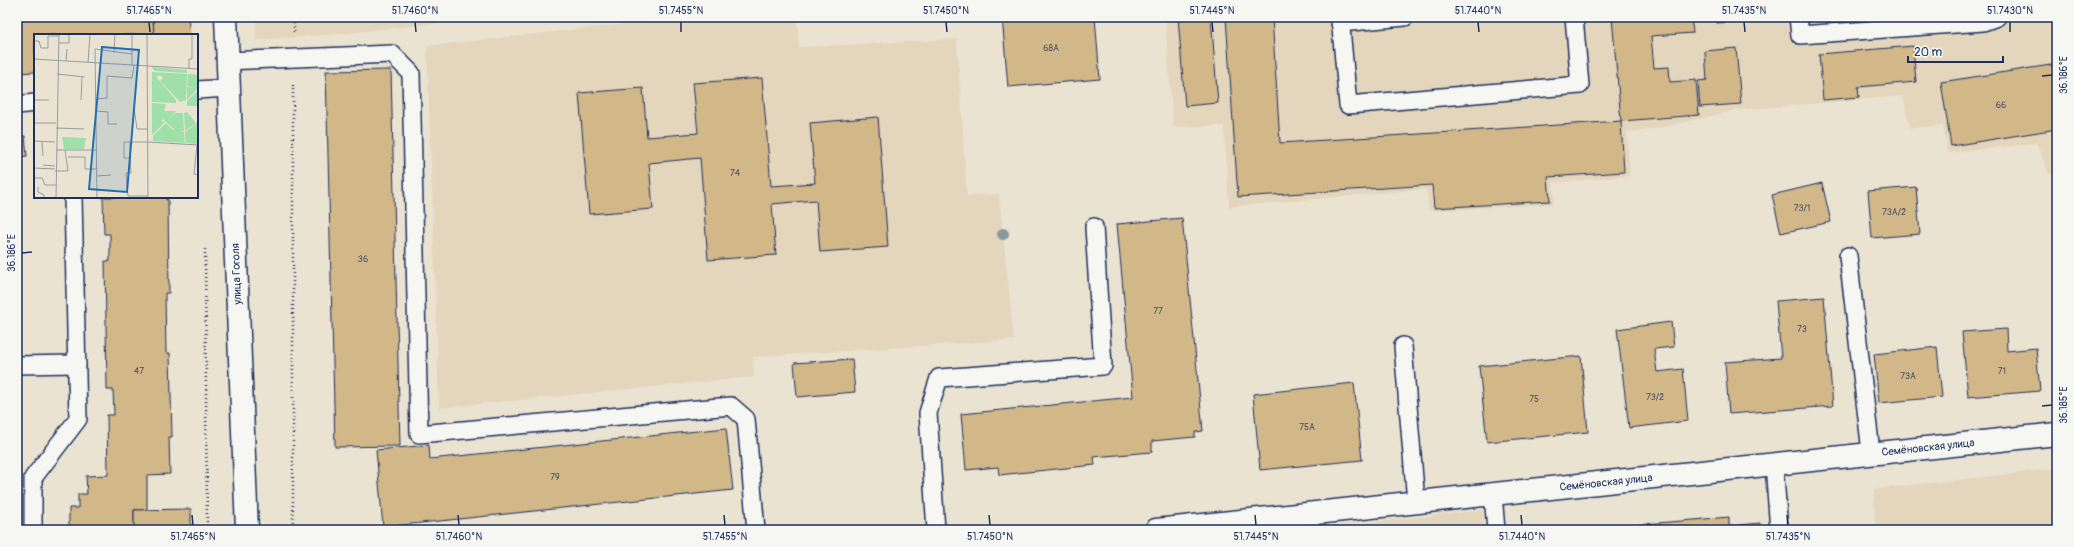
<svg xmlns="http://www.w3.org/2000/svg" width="2074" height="547" viewBox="0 0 2074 547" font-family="Pangolin,sans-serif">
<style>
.built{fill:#e4d6bc}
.building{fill:#d2b788;stroke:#1b2f5e}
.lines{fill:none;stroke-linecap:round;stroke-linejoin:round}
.lane-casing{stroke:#1b2f5e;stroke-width:20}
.secondary-casing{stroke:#1b2f5e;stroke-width:25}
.path{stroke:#1b2f5e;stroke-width:2.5;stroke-dasharray:1 3;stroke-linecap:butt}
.lane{stroke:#f6f6f2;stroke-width:17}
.secondary{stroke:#f6f6f2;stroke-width:22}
.tree{fill:#8b989d}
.ticks{fill:none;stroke:#1b2f5e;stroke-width:1.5}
.labels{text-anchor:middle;stroke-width:4;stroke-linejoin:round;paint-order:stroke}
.number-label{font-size:9px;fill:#495168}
.street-label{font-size:11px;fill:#1b2f5e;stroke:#f6f6f2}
.inset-road{fill:none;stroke:#989ba4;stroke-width:1}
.view{fill:#1f6fb2;fill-opacity:0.15;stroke:#1f6fb2;stroke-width:2}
.inset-edge{fill:none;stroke:#1b2f5e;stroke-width:2}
.neatline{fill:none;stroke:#1b2f5e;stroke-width:1.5}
.ticks-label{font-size:10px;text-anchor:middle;fill:#1b2f5e}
</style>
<rect width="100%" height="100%" fill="#ebe3d2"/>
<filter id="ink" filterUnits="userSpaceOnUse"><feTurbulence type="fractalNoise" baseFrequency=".025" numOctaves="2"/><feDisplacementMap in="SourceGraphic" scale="8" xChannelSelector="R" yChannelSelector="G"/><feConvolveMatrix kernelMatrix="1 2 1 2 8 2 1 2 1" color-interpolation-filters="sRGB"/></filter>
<g filter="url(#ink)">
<g class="built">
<polygon points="256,17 497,17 328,35 256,40"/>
<polygon points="687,17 797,17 799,47 957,39 967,196 999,194 1014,340 753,357 754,377 439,408 427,46"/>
<polygon points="1165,17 2057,17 2057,174 2049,174 2036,143 1948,153 1943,126 1910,128 1903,96 1738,110 1659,128 1627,132 1630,176 1553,183 1554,204 1429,211 1426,189 1229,207 1224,126 1173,127"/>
<polygon points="17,384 22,530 17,530"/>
<polygon points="2057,469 2057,530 1875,530 1874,489"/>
<polygon points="1483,510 1485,530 1300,530"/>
</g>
<g class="building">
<polygon points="17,17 153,17 154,35 35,35 35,72 17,73"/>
<polygon points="153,17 188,17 190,35 154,35"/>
<polygon points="1002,17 1095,17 1100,79 1008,87"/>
<polygon points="1178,17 1211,17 1218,103 1185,106"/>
<polygon points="1226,17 1272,17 1280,143 1621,121 1624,172 1548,177 1550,201 1434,208 1432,185 1238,197"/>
<polygon points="1612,17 1691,17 1693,33 1651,36 1654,68 1669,67 1670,82 1696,80 1699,115 1621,121"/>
<polygon points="1717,17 1743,17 1744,21 1717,23"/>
<polygon points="1913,46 1916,82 1858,87 1859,97 1823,100 1819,54"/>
<polygon points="1736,48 1741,104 1700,107 1698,81 1707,80 1705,51"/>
<polygon points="2057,64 2057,129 1951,146 1941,82"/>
<polygon points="391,70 400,446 335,447 326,71"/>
<polygon points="762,78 771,186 815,183 810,123 878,117 888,247 820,252 816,200 772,204 776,255 708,260 700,158 649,163 653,209 589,214 579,93 643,88 647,137 698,133 693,83"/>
<polygon points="17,136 25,136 27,156 17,157"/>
<polygon points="1822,183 1831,222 1781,233 1772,195"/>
<polygon points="1916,187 1920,234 1872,238 1868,191"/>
<polygon points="103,197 166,197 166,200 168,199 169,293 165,293 166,353 170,353 172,437 169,437 170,474 147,475 147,510 134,510 134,530 69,530 69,508 78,508 78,494 87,494 86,476 108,475 107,415 114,415 113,390 107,390 105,261 110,261 110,234 104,234"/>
<polygon points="1182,218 1203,431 1195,432 1195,437 1152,441 1152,452 1094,457 1095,465 999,475 998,467 966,470 961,414 1133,397 1117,224"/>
<polygon points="1824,297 1833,406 1729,414 1725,362 1781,358 1776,301"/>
<polygon points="1671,322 1674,347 1654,349 1657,372 1683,369 1688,421 1629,428 1617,329"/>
<polygon points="2006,329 2007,351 2036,348 2040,391 1968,397 1962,332"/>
<polygon points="1937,347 1942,397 1879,403 1874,354"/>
<polygon points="1581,356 1588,432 1487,442 1479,366"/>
<polygon points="852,359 855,392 797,397 794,363"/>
<polygon points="1354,383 1362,460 1260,470 1253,394"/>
<polygon points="726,428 733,490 383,527 376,450 429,445 430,459"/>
<polygon points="191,509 191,530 134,530 134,510"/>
<polygon points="1729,517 1729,526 1760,523 1760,530 1633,530 1633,525"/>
</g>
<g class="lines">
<g class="lane-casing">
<g id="lane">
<polyline points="1340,17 1348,105 1580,85 1574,17"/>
<polyline points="1798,17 1800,35 1983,22 1997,17"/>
<polyline points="1340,23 1405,17"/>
<polyline points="227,61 392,54 411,73 419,434 731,406 746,419 756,530"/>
<polyline points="197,90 228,88"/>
<polyline points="17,105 35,103"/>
<polyline points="1848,256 1871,452"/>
<polyline points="1403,346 1416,502"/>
<polyline points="17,365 77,364"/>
<polyline points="1774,464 1779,530"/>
<polyline points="1493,494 1496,530"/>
<polyline points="33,530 33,478 78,419 73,197"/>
<polyline points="936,530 928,413 939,378 1103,366 1094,227"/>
</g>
</g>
<g class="secondary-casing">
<g id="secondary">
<polyline points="226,17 247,530"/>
<polyline points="1156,530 2057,434"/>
</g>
</g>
<g class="path">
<polyline points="294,32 294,17"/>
<polyline points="205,249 207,530"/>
<polyline points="293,530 293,83"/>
</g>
<use href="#lane" class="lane"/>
<use href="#secondary" class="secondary"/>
</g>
<circle class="tree" cx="1003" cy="234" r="6"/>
</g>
<path class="ticks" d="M 149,22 L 150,32M 415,22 L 416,32M 681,22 L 681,32M 946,22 L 947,32M 1212,22 L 1213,32M 1478,22 L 1479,32M 1744,22 L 1745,32M 2010,22 L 2010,32M 2042,76 L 2052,75M 22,253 L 32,252M 2042,406 L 2052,405M 192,515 L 193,525M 458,515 L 459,525M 724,515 L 725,525M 989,515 L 990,525M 1255,515 L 1256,525M 1521,515 L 1522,525M 1787,515 L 1788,525"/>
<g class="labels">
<g class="number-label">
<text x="1051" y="51">68А</text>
<text x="2001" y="108">66</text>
<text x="735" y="176">74</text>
<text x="1802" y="211">73/1</text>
<text x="1894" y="215">73А/2</text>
<text x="363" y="262">36</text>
<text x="1158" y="314">77</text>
<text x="1802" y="332">73</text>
<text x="139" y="374">47</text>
<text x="2002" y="374">71</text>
<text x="1908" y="379">73А</text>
<text x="1655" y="400">73/2</text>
<text x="1534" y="402">75</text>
<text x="1307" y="430">75А</text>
<text x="555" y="480">79</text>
</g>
<g class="street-label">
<text transform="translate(236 274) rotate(-92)" y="4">улица Гоголя</text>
<text transform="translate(1928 447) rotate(-6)" y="4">Семёновская улица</text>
<text transform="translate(1606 482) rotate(-6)" y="4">Семёновская улица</text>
</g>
</g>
<g transform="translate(34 34)">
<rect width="164" height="164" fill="#ebe3d2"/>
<path d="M 118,33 L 153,36 L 153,39 L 120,37 ZM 118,38 L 153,40 L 152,66 L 146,68 L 126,47 L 129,44 L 126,41 L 122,43 L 142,66 L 142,69 L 118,68 ZM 154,40 L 164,41 L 164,54 L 153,66 L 153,53 L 161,54 L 153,52 ZM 164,56 L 164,72 L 153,72 L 153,67 ZM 118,69 L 132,70 L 130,77 L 142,77 L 132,88 L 129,85 L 127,87 L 131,88 L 118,101 ZM 153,78 L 162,89 L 151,97 L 150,79 ZM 141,79 L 149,79 L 150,97 L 147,97 L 150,98 L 151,109 L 119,107 L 119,102 L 132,89 L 138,95 L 141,96 L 132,88 ZM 163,89 L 164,110 L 152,109 L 151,98 ZM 28,103 L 52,104 L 50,115 L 30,115 Z" fill="#9fdfa9"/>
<path class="inset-road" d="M 113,0 L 114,164M 0,7 L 5,7 L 7,14 L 14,14 L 14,2 L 25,2M 25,9 L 35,9 L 35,0M 80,19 L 81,0M 0,25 L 164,35M 32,27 L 33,15M 54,29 L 56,0M 98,31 L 98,0M 155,35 L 155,25 L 158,25 L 158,0M 23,40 L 51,43M 61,65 L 73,64 L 73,42 L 98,44 L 100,31M 0,66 L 15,66M 47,66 L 48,43M 100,74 L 103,95 L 114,95M 62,77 L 74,78 L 74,90 L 83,90M 0,89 L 22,89M 22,94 L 50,95M 0,107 L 21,108M 8,108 L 9,122M 96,108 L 96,124 L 90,124 L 90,108 L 114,108 L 164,111M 163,111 L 160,140 L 164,141M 22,116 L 62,116M 34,123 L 51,123 L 51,135 L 63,135M 96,124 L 97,139 L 92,139 L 94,162 L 114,162M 9,131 L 21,132M 0,134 L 21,135M 21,137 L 34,137 L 31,116M 63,142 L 77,141M 0,144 L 8,144 L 11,151 L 22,151M 4,153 L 4,158 L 10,161 L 10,164M 22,164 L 25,0M 63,164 L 61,15 L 98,20"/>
<path class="view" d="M 68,13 L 105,16 L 93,158 L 55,155 Z"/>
<rect width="164" height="164" class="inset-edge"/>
</g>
<rect width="2074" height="547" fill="none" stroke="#f6f6f2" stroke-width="44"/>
<path d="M1908 56v6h95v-6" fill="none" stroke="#1b2f5e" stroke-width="2"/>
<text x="1914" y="56" font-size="12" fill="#1b2f5e" stroke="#f6f6f2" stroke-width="3" paint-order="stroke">20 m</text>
<rect x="22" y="22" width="2030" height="503" class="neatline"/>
<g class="ticks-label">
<text x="149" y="14">51.7465°N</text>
<text x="415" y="14">51.7460°N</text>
<text x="681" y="14">51.7455°N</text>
<text x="946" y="14">51.7450°N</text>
<text x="1212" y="14">51.7445°N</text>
<text x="1478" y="14">51.7440°N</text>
<text x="1744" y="14">51.7435°N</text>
<text x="2010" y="14">51.7430°N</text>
<text transform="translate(2063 75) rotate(-90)" y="4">36.186°E</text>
<text transform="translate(11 253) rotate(-90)" y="4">36.186°E</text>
<text transform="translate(2063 405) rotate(-90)" y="4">36.185°E</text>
<text x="193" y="540">51.7465°N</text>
<text x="459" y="540">51.7460°N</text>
<text x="725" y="540">51.7455°N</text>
<text x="990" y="540">51.7450°N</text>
<text x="1256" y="540">51.7445°N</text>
<text x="1522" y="540">51.7440°N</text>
<text x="1788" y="540">51.7435°N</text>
</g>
</svg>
